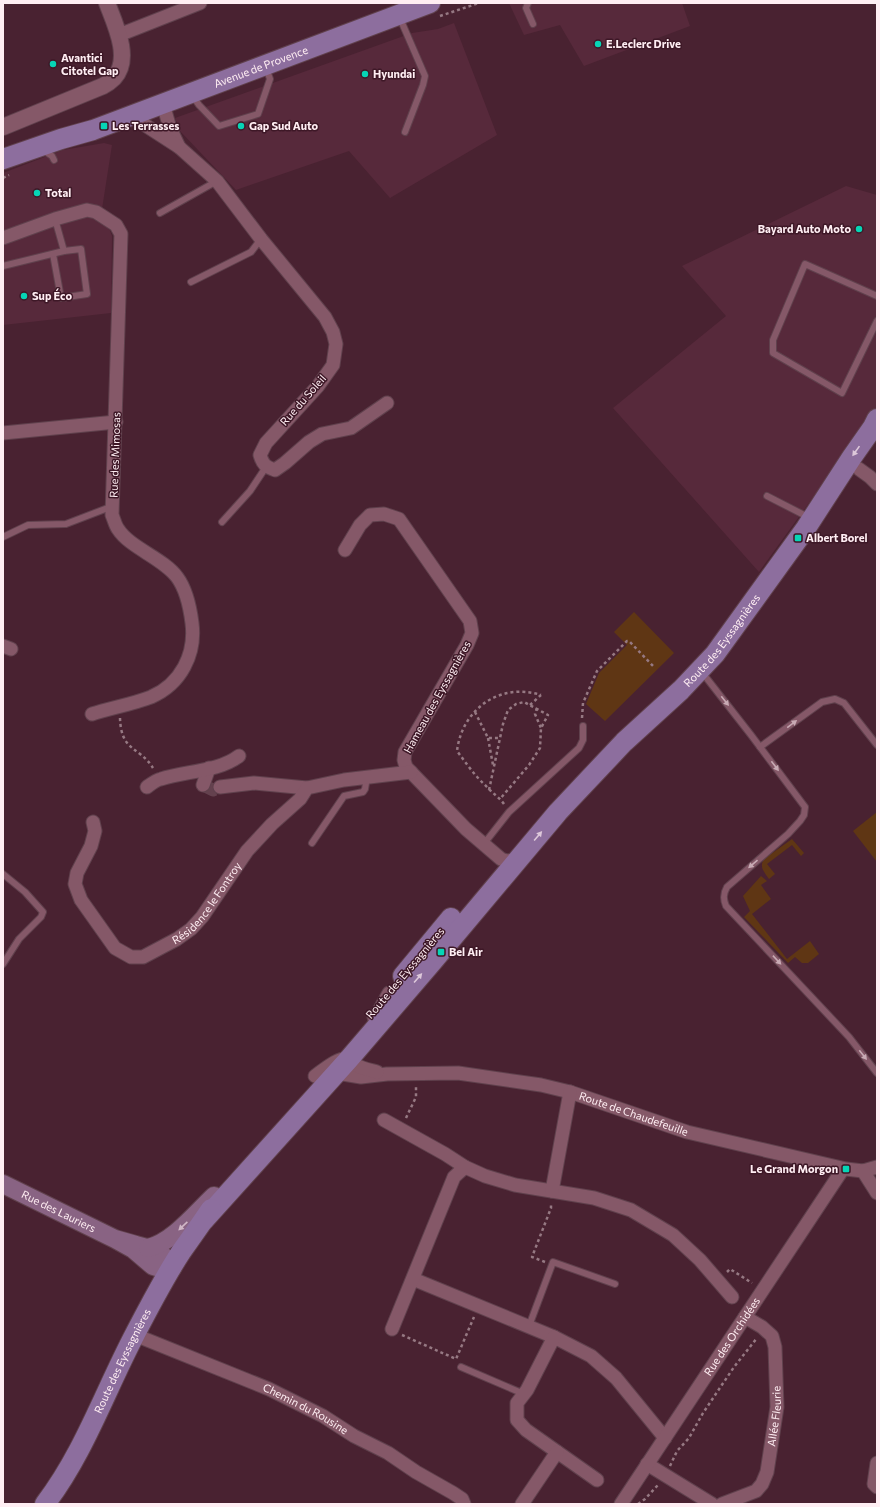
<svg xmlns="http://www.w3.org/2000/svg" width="880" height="1507" viewBox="0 0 880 1507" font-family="Commissioner,sans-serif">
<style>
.built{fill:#57293b}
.green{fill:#5f3614}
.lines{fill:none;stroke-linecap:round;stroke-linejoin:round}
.minor-tunnel{stroke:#64414e;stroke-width:13;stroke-dasharray:13 6;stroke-linecap:butt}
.service-casing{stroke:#60414d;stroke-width:8}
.minor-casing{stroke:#60414d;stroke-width:15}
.tertiary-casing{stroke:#60414d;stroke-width:18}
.secondary-casing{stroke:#60414d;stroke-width:20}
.primary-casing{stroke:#60414d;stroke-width:22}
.path{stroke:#967983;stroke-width:2.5;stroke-dasharray:3 3;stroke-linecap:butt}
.service{stroke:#855868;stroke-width:6}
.minor{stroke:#855868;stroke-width:13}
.tertiary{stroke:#855868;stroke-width:16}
.secondary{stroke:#896383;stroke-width:18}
.primary{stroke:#8d6e9e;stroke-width:20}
.oneway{fill:#ddc8da}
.oneway2{fill:#c8aab4}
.oneway3{fill:#d0b6c6}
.poi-dot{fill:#06d5b6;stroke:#3e1827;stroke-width:1.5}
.labels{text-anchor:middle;stroke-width:3;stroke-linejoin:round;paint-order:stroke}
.poi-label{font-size:11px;font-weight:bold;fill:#ffeef3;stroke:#3e1827;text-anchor:start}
.street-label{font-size:11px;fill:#ffeef3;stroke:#3e1827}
</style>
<rect width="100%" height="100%" fill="#492231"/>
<g class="built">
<polygon points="509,3 682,3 690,26 584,66 560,25 524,35"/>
<polygon points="454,23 497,135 390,198 349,151 236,190 180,131 175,118 412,33 438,29"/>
<polygon points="104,143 112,145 102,209 112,236 111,313 3,325 3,173 63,150"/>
<polygon points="846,186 877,195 877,409 759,572 613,408 726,316 682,266"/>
</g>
<g class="green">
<polygon points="634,612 674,653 605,721 586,704 599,673 627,645 614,632"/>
<polygon points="877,812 877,862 853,831"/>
<path d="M 792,839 L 804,853 L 801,856 L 792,845 L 767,864 L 775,874 L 769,879 C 764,872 759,867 764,859 Z"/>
<polygon points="761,876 767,881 761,885 771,899 752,914 787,959 810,941 819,954 808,963 802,963 795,957 788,963 744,917 750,911 743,896"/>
</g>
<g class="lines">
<polyline class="minor-tunnel" points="203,785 213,790 220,787"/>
<g class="service-casing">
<g id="service">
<polyline points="528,3 526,8 533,24"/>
<polyline points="399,16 425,76 423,85 405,132"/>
<polyline points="192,95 199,105 219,126 258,114 270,79 266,68"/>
<polyline points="43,150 52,156 54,160"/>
<polyline points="160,213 217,181"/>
<polyline points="53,254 61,298 87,294 81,249 64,251"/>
<polyline points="3,266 64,251 55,219"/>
<polyline points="191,282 251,252 261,239"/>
<polyline points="877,296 805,264 773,340 773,353 842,393 877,321"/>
<polyline points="767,496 810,518"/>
<polyline points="222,522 250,491 266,467"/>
<polyline points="3,537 28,525 66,524 113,506"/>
<path d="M 701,671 L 751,735 L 805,807 L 804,815 L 800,821 L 788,834 L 727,887 C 723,894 723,899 726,906 L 849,1037 L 877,1073"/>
<polyline points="760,747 822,702 835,699 844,703 877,745"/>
<polyline points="312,843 344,796 363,792 365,789 367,777"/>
<polyline points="483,845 509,812 579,748 583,740 583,726"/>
<polyline points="3,874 25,892 43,912 41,917 19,939 3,964"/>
<polyline points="529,1326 553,1262 615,1284"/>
<polyline points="461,1367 524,1394"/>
</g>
</g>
<g class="minor-casing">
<g id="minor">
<polyline points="119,35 200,3"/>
<polyline points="163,104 170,128 179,147"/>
<path d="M 137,114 L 145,125 L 179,147 L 217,181 L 261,239 L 325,317 L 333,332 L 336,344 L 333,365 L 318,386 L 266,443 L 260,455 C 263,465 266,467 275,470 L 285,463 L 309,442 L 322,434 L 351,428 L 387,403"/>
<path d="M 3,238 L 55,219 L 87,210 L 96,212 L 116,225 L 121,234 L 112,515 C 114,519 115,525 118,529 C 130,548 163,558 177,577 C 186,589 190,607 192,623 C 196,654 181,684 151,697 C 133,704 111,708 92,714"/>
<polyline points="3,433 116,422"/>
<polyline points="859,469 870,477 877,484"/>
<polyline points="345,550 360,525 370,515 384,514 399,519 470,621 472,633 467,645 405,752 404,760 406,767 466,829 501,859 506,861 517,860"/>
<polyline points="3,646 11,649"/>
<polyline points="203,785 209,768"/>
<path d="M 147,787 C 151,784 156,780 161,779 C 185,771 218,772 239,756"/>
<polyline points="220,787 254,783 307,788"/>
<path id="s1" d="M 93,822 L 95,831 L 91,846 L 77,873 L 75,884 L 81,900 L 115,948 L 131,957 L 143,957 L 177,939 L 191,929 L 202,917 L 247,851 L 272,824 L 300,799 L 307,788 L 344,780 L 411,772"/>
<polyline points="374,1017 379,1011 389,993"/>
<path id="s2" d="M 335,1065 L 338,1071 L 343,1074 L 361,1077 L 387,1074 L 458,1073 L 541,1085 L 570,1092 L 687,1132 L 846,1169 L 863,1171 L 877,1167"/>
<path d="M 315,1076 C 322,1071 341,1055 349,1059 C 352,1060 354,1063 356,1065 C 363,1069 370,1070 377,1072"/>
<polyline points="384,1120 445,1154 465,1167 485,1176 515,1185 594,1198 631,1210 673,1235 700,1260 732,1297"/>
<polyline points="863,1171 877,1193"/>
<polyline points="552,1191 570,1092"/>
<polyline points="413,1279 554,1337 591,1356 616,1378 665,1438"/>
<polyline points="392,1329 454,1177 465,1167"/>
<path id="s3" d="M 135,1335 L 269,1389 L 323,1416 L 354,1436 L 388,1453 L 416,1472 L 453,1493 L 462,1499 L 464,1504"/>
<polyline points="554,1337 527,1390 517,1403 517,1420 526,1430 597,1480"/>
<polyline points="877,1463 874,1484 877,1487"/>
<polyline points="647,1464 712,1504"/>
<polyline points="522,1504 557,1452"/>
<path id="s4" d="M 621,1504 L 843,1169"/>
<path id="s5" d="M 722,1504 L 756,1491 L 762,1484 L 767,1472 L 777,1407 L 775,1347 L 772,1336 L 762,1327 L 745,1317"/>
</g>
</g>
<g class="tertiary-casing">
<path id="tertiary" d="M 3,127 L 103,86 C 107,84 111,81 114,78 C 132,59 115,24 107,3"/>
</g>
<g class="secondary-casing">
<g id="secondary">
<path id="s6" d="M 3,1184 L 115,1239 L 133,1249 L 153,1266 L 163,1269 L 172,1268 C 166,1252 152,1249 136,1245 C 129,1243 122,1241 115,1239"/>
<path d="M 148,1248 C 173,1242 196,1213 214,1196"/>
</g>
</g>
<g class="primary-casing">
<g id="primary">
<path id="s7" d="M 3,159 L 61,139 L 93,130 L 430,3"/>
<polyline points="403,976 451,918"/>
<path id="s8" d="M 204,1220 L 349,1059 L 433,961 L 558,812 L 624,742 L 681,690 L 715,654 L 806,528 L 852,457 L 873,427 L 877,419"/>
<path id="s9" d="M 45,1504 C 84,1453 105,1391 135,1334 C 149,1307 164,1278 181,1252 C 191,1238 201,1224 211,1209"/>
</g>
</g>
<g class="path">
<polyline points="440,16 479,3"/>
<polyline points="3,178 9,175"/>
<polyline points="530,705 541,695"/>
<polyline points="537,708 535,714 541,728"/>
<polyline points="475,712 488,738 500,738"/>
<path d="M 120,718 C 121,752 139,746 153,768"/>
<polyline points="582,718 583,703 597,671 627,641 629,641 653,666"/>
<polyline points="488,738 493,765"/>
<polyline points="489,790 503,724 508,710 516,704 524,702 548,715 541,728 540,748 529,765 500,799"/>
<path d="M 504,804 C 499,797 492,793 486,786 C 475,776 466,763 457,751 C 462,709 500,682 541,695"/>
<polyline points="406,1118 416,1097 416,1086"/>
<polyline points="545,1262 532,1257 551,1208 551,1203"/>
<polyline points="727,1272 730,1269 752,1283"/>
<polyline points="402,1335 456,1359 474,1317"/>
<polyline points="670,1466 677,1451 689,1438 703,1413 734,1367 757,1338"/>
<polyline points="638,1504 645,1499 658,1485"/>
</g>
<use href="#service" class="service"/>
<use href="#minor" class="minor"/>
<use href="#tertiary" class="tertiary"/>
<use href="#secondary" class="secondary"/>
<use href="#primary" class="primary"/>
</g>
<defs><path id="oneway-solid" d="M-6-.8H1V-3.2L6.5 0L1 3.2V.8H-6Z"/></defs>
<g class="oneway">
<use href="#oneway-solid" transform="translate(856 451) rotate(125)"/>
<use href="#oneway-solid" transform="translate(538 836) rotate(-50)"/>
<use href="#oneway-solid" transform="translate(418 978) rotate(-49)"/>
</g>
<g class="oneway2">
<use href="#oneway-solid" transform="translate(725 701) rotate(52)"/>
<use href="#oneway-solid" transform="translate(792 724) rotate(-37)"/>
<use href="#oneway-solid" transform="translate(775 766) rotate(53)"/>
<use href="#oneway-solid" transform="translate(753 864) rotate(139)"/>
<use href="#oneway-solid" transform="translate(777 960) rotate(47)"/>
<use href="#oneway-solid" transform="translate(863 1055) rotate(52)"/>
</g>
<use class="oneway3" href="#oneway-solid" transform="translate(183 1226) rotate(137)"/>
<g class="poi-dot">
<circle cx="598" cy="44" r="4"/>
<circle cx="53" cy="64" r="4"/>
<circle cx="365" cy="74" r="4"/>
<rect x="100" y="122" width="8" height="8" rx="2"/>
<circle cx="241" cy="126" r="4"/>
<circle cx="37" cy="193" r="4"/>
<circle cx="859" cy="229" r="4"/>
<circle cx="24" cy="296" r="4"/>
<rect x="794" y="534" width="8" height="8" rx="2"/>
<rect x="437" y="948" width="8" height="8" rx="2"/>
<rect x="842" y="1165" width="8" height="8" rx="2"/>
</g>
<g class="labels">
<g class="poi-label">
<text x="606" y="48">E.Leclerc Drive</text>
<text x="61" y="62">Avantici<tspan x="61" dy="13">Citotel Gap</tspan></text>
<text x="373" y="78">Hyundai</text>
<text x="112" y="130">Les Terrasses</text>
<text x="249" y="130">Gap Sud Auto</text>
<text x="45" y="197">Total</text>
<text x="851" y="233" text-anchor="end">Bayard Auto Moto</text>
<text x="32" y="300">Sup Éco</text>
<text x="806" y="542">Albert Borel</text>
<text x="449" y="956">Bel Air</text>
<text x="838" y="1173" text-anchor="end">Le Grand Morgon</text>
</g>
<g class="street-label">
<text dy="4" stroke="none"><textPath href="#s7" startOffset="274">Avenue de Provence</textPath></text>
<text transform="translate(303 400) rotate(-49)" y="4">Rue du Soleil</text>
<text transform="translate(115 455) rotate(-88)" y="4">Rue des Mimosas</text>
<text dy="4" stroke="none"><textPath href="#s8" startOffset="778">Route des Eyssagnières</textPath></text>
<text transform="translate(437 697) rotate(-61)" y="4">Hameau des Eyssagnières</text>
<text dy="4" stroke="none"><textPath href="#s1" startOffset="258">Résidence le Fontroy</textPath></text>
<text transform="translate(405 973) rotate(-50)" y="4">Route des Eyssagnières</text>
<text dy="4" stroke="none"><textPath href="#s2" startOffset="309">Route de Chaudefeuille</textPath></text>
<text dy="4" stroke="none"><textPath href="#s6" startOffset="62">Rue des Lauriers</textPath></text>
<text dy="4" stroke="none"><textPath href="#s4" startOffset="201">Rue des Orchidées</textPath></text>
<text dy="4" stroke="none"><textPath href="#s9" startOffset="163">Route des Eyssagnières</textPath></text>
<text dy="4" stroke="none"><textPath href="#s3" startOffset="186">Chemin du Rousine</textPath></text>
<text dy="4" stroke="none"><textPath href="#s5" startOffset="115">Allée Fleurie</textPath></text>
</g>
</g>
<rect width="880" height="1507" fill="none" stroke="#ffeef3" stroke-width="8"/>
</svg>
